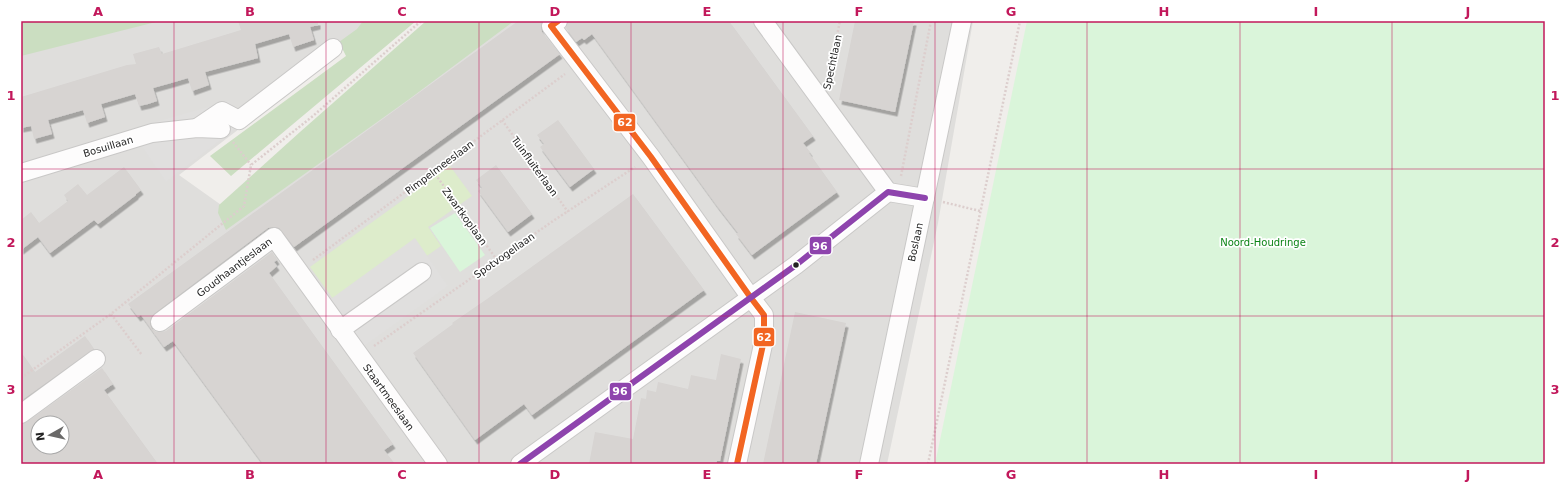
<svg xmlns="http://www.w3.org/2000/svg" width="1566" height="485" viewBox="0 0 1566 485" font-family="'DejaVu Sans',sans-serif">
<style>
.residential{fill:#dfdedc;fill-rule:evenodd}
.grass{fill:#ddeccb}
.forest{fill:#cbdec1}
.park{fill:#daf5da}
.parking{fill:#e0dfde}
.building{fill:#d7d4d2;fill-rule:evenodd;filter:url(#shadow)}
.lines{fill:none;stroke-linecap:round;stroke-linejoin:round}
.minor-casing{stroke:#c9c8c7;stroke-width:20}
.path{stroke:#dccecd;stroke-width:2.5;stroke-dasharray:2 2;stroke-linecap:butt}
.minor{stroke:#fdfcfc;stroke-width:18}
.bus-1-casing{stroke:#fff;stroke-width:9}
.bus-2-casing{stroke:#fff;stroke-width:9}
.bus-1{stroke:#f26522;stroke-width:6}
.bus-2{stroke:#8e44ad;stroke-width:6}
.grid{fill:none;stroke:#c2185b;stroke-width:1;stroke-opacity:0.55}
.bus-dot{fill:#222;stroke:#fff;stroke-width:1.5}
.labels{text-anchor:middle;stroke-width:3.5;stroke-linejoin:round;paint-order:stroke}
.street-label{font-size:10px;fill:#222;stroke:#fff}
.park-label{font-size:10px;fill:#0c8416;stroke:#fff}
.line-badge{stroke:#fff;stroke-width:1.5}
.badge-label{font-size:11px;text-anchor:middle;font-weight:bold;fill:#fff}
.neatline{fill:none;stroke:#c2185b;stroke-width:1.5}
.grid-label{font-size:13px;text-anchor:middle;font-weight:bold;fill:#c2185b}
</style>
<defs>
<filter id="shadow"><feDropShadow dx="2.5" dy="4.5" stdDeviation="0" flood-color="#0004"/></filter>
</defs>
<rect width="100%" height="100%" fill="#f0eeeb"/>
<path class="residential" d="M 93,21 L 380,21 L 179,175 L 231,212 L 501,21 L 973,21 L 938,223 L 887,464 L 21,464 L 21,40 ZM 38,423 L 62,423 L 62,447 L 38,447 Z"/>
<polygon class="grass" points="450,166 472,196 428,227 441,246 344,314 310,267"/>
<g class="forest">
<polygon points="21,21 160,21 21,56"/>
<polygon points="363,21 416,21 231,176 210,156 346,56 339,42 357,29"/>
<polygon points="426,21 514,21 408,100 226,230 218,213 219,205 300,132"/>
</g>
<g class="park">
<polygon points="1027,21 1545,21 1545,464 935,464"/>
<polygon points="455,213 485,255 460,272 430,228"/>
</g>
<g class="parking">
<polygon points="229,101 244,122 166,182 136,138 135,128"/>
<polygon points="415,238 448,286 360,349 328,301"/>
</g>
<g class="building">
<polygon points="238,21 318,21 318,25 310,27 314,40 293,47 289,34 255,44 258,58 205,72 209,85 192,91 188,78 171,83 153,88 157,101 148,104 139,106 135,94 101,104 105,117 87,123 83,110 48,120 52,134 34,139 31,126 21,128 21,97 127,65 136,64 133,54 159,47 162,54 241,30"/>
<polygon points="518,21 542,21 541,27 542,32 560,54 294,247 279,228 273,227 268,228 154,314 151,318 150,324 152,329 156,332 162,332 166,331 272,252 277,260 274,262 277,266 269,273 393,444 384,450 395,464 263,464 173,341 164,347 141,315 138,317 128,304"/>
<polygon points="568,21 729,21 813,136 803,143 810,152 809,153 837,192 752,255 736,234 738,233 717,206 592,34 584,40 582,38 576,42 566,28"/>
<polygon points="855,21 914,21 895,112 839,100"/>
<polygon points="558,120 594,169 570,187 540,147 544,144 537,135"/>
<polygon points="496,165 532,214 508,232 478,191 482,188 476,180"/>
<polygon points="124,167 141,190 136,194 136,195 98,224 94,220 50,253 38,237 21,250 21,220 31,212 39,223 68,201 64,195 78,184 87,195"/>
<polygon points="633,194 704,290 532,415 524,404 475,440 413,353 453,324 452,323 487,299"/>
<polygon points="795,312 846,323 816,464 763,464"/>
<polygon points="85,336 94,349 21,401 21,352 35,372"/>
<polygon points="721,354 741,359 720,461 717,461 716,464 589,464 595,432 633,439 641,398 646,399 647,390 656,392 658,382 688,389 691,375 716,380"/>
<path d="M 102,368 L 113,384 L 104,390 L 158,464 L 21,464 L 21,424 L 27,422 ZM 38,423 L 62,423 L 62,447 L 38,447 Z"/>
</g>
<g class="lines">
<g class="minor-casing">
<g id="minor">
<polyline points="558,21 551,26 651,157 751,298 764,315 764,340 737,464"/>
<polyline points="763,21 888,192"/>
<polyline points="197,128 222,111 239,120 333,48"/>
<polyline points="21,173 152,133 197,128 221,129"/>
<polyline points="160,322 274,237 438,464"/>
<polyline points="340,330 422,272"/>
<polyline points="21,414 96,359"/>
<polyline points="520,464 796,265 888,192 925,198"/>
<polyline points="869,464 962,21"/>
</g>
</g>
<g class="path">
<polyline points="828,79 840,21"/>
<polyline points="502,120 568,212"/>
<polyline points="233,142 251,165"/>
<polyline points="433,171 497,260"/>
<polyline points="901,176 931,21"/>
<polyline points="943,202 980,211"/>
<polyline points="313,260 565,74"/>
<polyline points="111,314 142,355"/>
<polyline points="374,346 553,221 635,167"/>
<polyline points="21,378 111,314 244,206 251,165 313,116 421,21"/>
<polyline points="928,464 1020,21"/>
</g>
<use href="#minor" class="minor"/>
<g class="bus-1-casing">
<polyline id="bus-1" points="558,21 551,26 651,157 751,298 764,315 764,340 737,464"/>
</g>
<g class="bus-2-casing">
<polyline id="bus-2" points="520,464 796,265 888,192 925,198"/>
</g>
<use href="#bus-1" class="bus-1"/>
<use href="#bus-2" class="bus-2"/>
</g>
<path class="grid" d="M 174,21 L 174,464M 326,21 L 326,464M 479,21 L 479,464M 631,21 L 631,464M 783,21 L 783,464M 935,21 L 935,464M 1087,21 L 1087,464M 1240,21 L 1240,464M 1392,21 L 1392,464M 21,169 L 1545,169M 21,316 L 1545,316"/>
<circle class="bus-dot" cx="796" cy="265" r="3.5"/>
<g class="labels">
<g class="street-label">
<text transform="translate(832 62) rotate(-78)" y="4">Spechtlaan</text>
<text transform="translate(108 146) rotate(-17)" y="4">Bosuillaan</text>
<text transform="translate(535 166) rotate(54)" y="4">Tuinfluiterlaan</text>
<text transform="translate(439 167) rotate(-37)" y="4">Pimpelmeeslaan</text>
<text transform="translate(465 216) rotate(54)" y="4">Zwartkoplaan</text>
<text transform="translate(915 242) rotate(-78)" y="4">Boslaan</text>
<text transform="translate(504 255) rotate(-35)" y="4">Spotvogellaan</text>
<text transform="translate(234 267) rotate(-37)" y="4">Goudhaantjeslaan</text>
<text transform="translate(389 397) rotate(54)" y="4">Staartmeeslaan</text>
</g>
<g class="park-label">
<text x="1263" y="246">Noord-Houdringe</text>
</g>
</g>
<g class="line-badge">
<rect x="613" y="113" width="23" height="19" rx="4" fill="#f26522"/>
<rect x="809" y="236" width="23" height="19" rx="4" fill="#8e44ad"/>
<rect x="753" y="327" width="22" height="20" rx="4" fill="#f26522"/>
<rect x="609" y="382" width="23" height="19" rx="4" fill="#8e44ad"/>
</g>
<g class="badge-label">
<text x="625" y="126">62</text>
<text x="820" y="250">96</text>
<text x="764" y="341">62</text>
<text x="620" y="395">96</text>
</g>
<rect width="1566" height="485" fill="none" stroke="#ffffff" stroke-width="44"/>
<g transform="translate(50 435) rotate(262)"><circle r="19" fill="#ffffff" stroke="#a7a7a7"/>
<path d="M0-3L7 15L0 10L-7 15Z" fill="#6a6968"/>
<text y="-6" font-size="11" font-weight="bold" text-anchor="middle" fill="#222222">N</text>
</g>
<rect x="22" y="22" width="1522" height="441" class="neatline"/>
<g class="grid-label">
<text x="98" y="16">A</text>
<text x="250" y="16">B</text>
<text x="402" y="16">C</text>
<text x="555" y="16">D</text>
<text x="707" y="16">E</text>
<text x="859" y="16">F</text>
<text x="1011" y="16">G</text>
<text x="1164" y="16">H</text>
<text x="1316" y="16">I</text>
<text x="1468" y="16">J</text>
<text x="11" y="100">1</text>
<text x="1555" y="100">1</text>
<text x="11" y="247">2</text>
<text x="1555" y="247">2</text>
<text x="11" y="394">3</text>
<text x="1555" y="394">3</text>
<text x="98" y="479">A</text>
<text x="250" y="479">B</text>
<text x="402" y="479">C</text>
<text x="555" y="479">D</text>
<text x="707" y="479">E</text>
<text x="859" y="479">F</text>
<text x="1011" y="479">G</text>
<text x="1164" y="479">H</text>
<text x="1316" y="479">I</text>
<text x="1468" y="479">J</text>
</g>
</svg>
